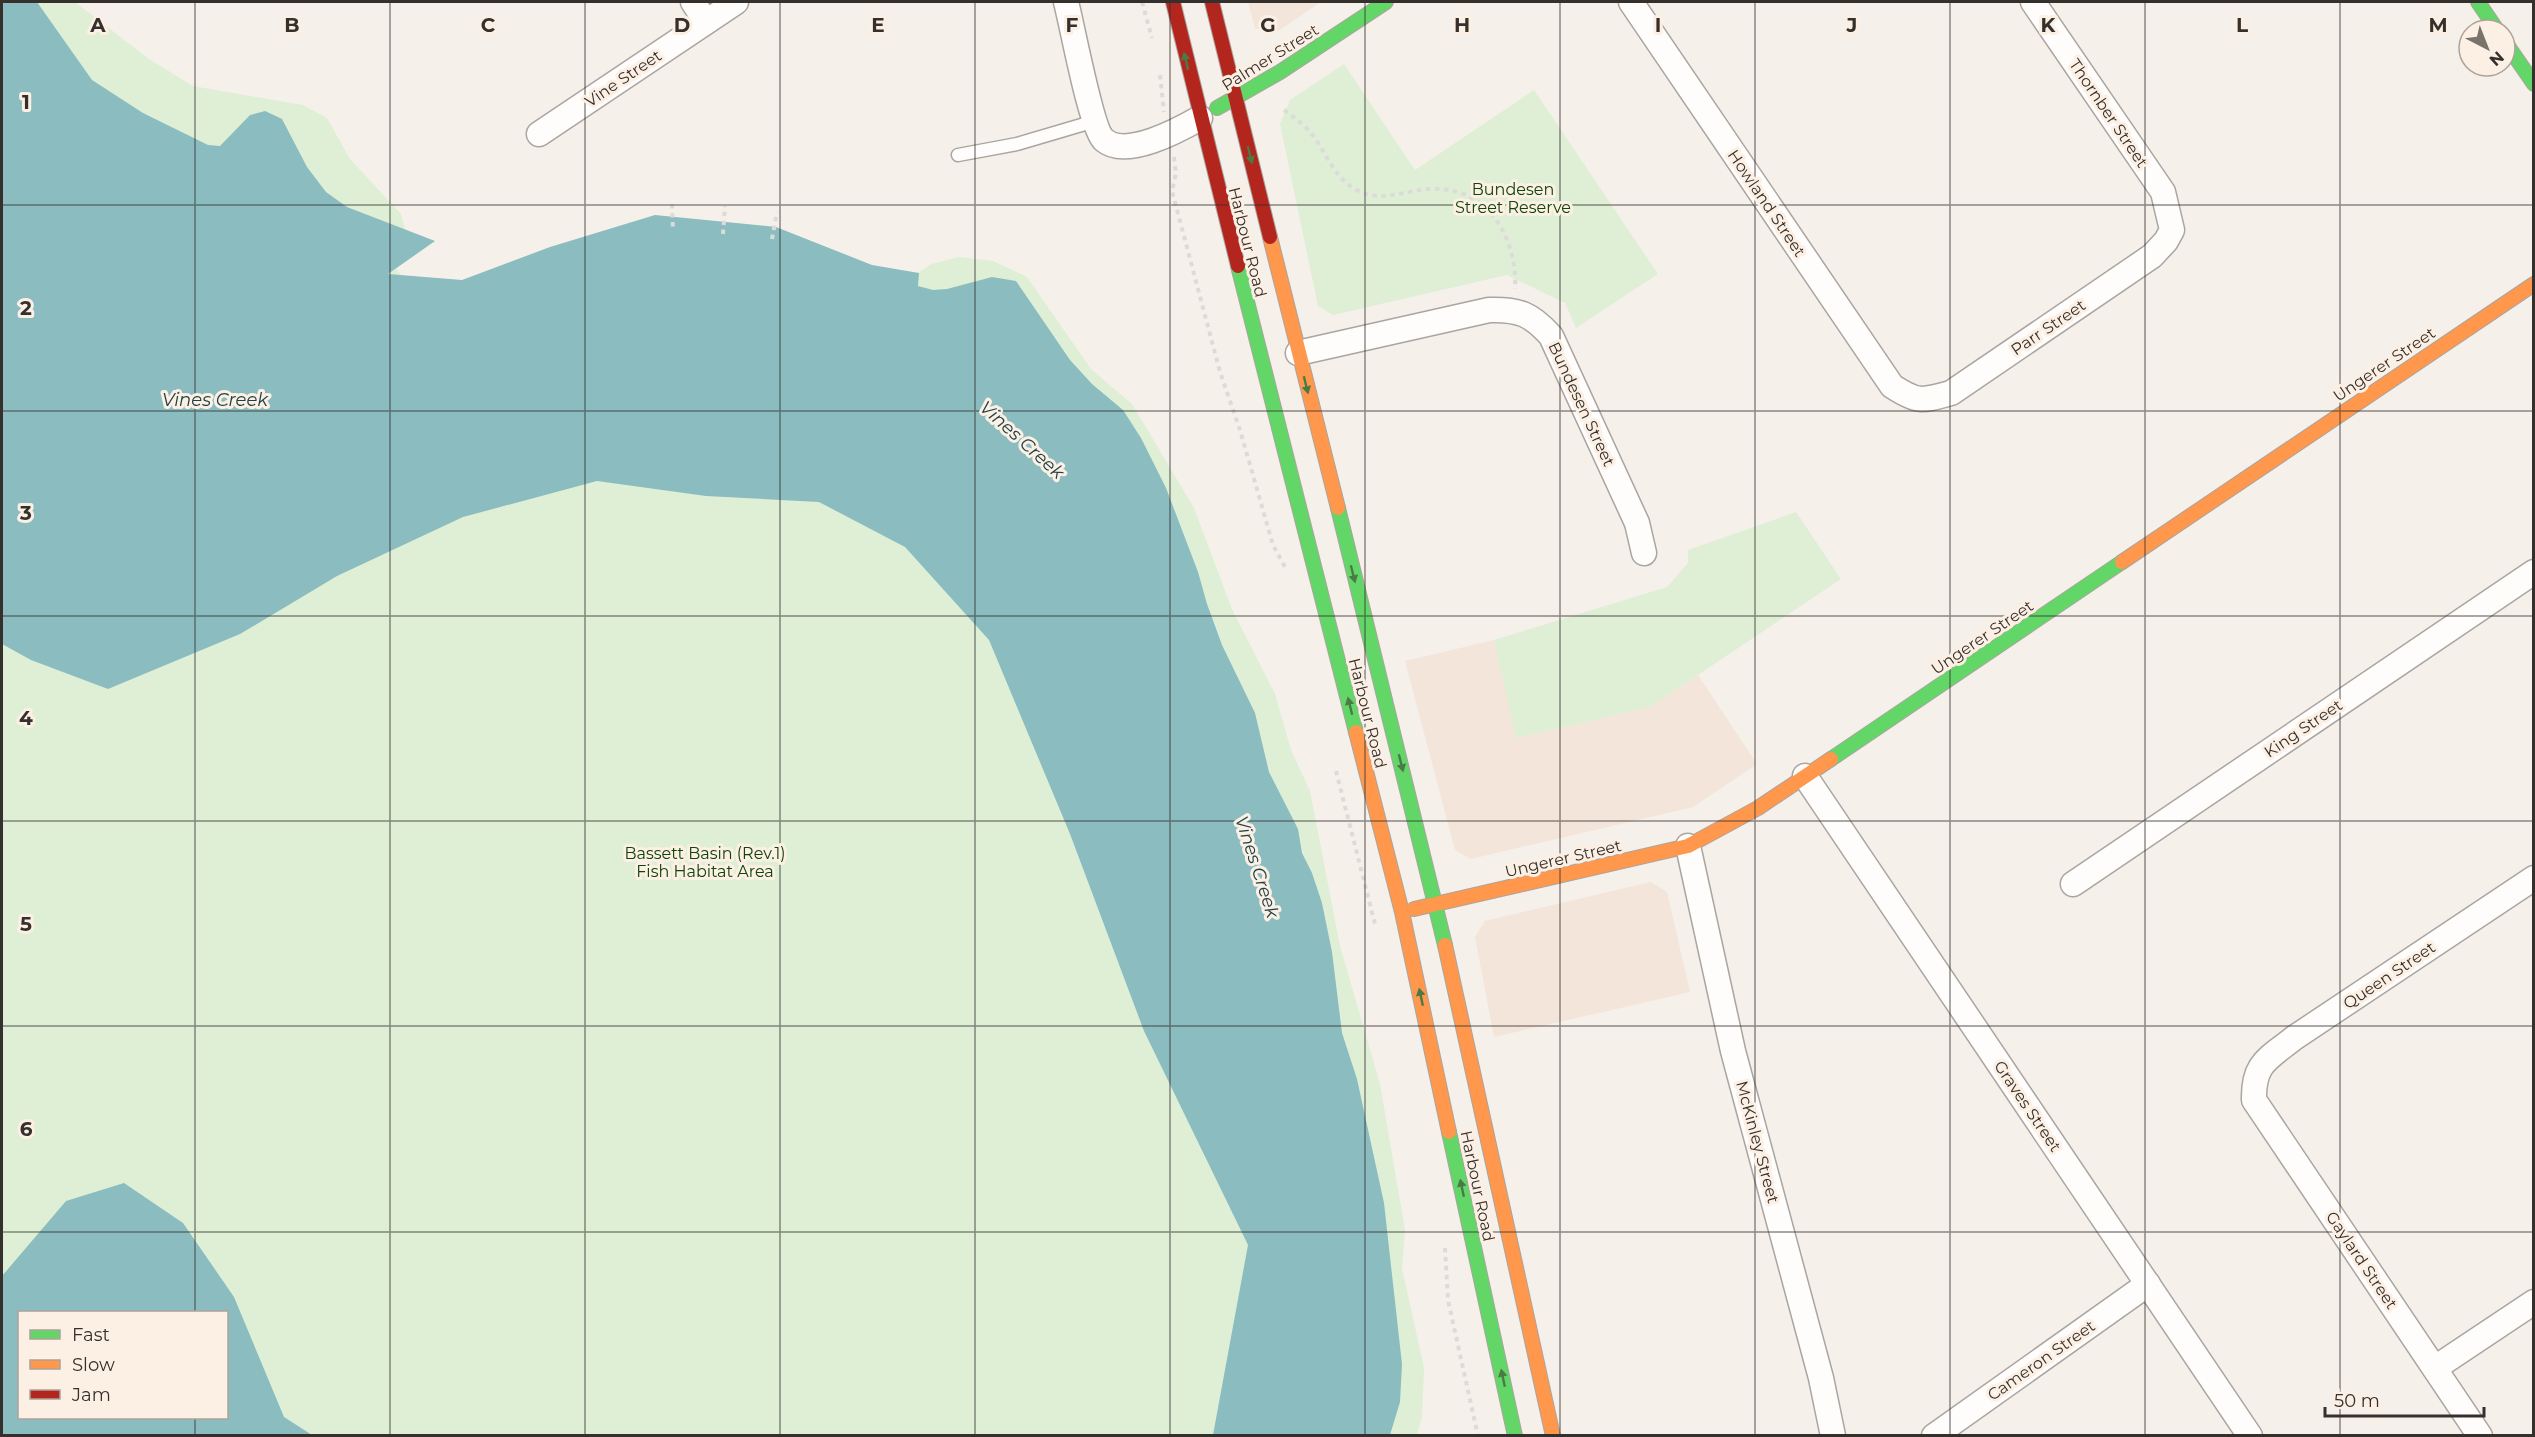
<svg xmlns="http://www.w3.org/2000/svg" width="2535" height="1437" viewBox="0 0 2535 1437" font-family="Montserrat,sans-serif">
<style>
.built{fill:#f3e5da}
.green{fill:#deefd6;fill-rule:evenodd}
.water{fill:#8abcc0;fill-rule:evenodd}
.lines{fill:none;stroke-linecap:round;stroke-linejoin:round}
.lane-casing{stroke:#aaa5a0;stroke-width:15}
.street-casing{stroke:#aaa5a0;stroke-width:27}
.fast-casing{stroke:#aaa5a0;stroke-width:16}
.slow-casing{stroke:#aaa5a0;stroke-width:16}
.jam-casing{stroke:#aaa5a0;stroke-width:16}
.path{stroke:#dddbd9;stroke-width:4;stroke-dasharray:4.5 4.5;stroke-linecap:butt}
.lane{stroke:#fefdfc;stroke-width:12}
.street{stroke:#fefdfc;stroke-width:24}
.fast{stroke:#63d668;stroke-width:14}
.slow{stroke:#ff974d;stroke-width:14}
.jam{stroke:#b3261e;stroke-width:14}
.oneway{fill:#4a7b47}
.grid{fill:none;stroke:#35302c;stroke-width:1.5;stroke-opacity:0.55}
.labels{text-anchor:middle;stroke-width:6;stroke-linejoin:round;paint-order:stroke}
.street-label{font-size:16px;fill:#35302c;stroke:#fcefe4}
.park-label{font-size:16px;fill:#0f4508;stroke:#fcefe4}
.water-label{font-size:18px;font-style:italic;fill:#1d4145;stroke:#fcefe4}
.grid-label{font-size:20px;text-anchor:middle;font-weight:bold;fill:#35302c;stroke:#fcefe4;stroke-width:6;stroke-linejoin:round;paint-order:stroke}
</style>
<rect width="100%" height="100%" fill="#f6f0ea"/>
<g class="built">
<polygon points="1248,2 1321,2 1272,35 1255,28"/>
<polygon points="1494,640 1517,738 1650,707 1698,675 1757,764 1693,807 1471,859 1455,850 1405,661"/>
<polygon points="1651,882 1667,892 1690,992 1494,1037 1475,937 1485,921"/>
</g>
<g class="green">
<path d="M 2,2 L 75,2 L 149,59 L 193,86 L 303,105 L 327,118 L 350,159 L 401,214 L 412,257 L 396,268 L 445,341 L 869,307 L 931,264 L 959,257 L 993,261 L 1027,277 L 1091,369 L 1132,404 L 1194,508 L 1232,609 L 1275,694 L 1291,750 L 1310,791 L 1340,946 L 1380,1084 L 1405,1230 L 1402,1268 L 1424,1368 L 1422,1417 L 1417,1435 L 2,1436 ZM 20,1312 L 226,1312 L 226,1418 L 20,1418 Z"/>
<polygon points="1344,64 1415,170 1534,90 1658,274 1576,328 1565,303 1507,275 1333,315 1318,306 1280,124 1290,100"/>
<polygon points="1796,512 1841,579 1650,707 1516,738 1494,640 1667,587 1688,563 1688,550"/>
</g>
<g class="water">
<polygon points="2,2 37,2 92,80 143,113 208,145 220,146 250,115 265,111 282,119 307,167 326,192 347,207 435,241 388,274 462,280 550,247 655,215 776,227 872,265 919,273 918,286 933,290 947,289 992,277 1016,281 1070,360 1092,384 1123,410 1141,438 1166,488 1198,572 1207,604 1222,645 1255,713 1269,772 1298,829 1302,853 1312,873 1322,903 1332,952 1342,1033 1357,1079 1384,1203 1402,1364 1400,1402 1390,1435 1213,1435 1248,1245 1144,1031 1070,834 989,640 905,547 819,502 706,496 597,481 463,517 337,576 240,634 108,689 31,660 2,644"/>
<path d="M 124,1183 L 183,1223 L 234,1297 L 284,1417 L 312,1435 L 2,1435 L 2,1276 L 66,1201 ZM 20,1312 L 226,1312 L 226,1418 L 20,1418 Z"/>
</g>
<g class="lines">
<g class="lane-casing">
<polyline id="lane" points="958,155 1017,144 1095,121"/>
</g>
<g class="street-casing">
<g id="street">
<polyline points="693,2 706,22"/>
<path d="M 1066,2 C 1072,24 1091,129 1104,140 C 1126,159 1179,130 1200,118"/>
<path d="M 1631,2 L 1892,386 C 1918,403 1922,401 1951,393 L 2152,256 L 2166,241 L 2172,230 L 2163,192 L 2033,2"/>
<polyline points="539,134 736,2"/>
<path d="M 1298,353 L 1489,310 C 1519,309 1531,314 1551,336 L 1637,523 L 1644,553"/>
<polyline points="1805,776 2250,1436"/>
<polyline points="1688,846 1733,1051 1821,1378 1833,1436"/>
<polyline points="2073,884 2534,572"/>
<polyline points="2435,1368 2534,1302"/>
<polyline points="1934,1436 2148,1284"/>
<path d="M 2480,1436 L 2254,1100 C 2253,1063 2268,1059 2294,1038 L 2534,878"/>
</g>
</g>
<g class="fast-casing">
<g id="fast">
<polyline points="2478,2 2497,30"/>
<polyline points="2505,42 2534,84"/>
<polyline points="1217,108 1280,72 1386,2"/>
<polyline points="1238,266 1356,732"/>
<polyline points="1338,508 1445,945"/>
<polyline points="1831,759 2122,562"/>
<polyline points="1449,1132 1515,1436"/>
</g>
</g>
<g class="slow-casing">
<g id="slow">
<polyline points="1270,237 1338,508"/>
<polyline points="2122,562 2534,284"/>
<polyline points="1356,732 1402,912 1449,1132"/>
<polyline points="1414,909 1688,846 1758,808 1831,759"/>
<polyline points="1445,945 1553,1436"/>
</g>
</g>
<g class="jam-casing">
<g id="jam">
<polyline points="1173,2 1238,266"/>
<polyline points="1212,2 1270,237"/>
</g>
</g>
<g class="path">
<polyline points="1142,2 1152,38"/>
<polyline points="1160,75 1164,112"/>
<path d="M 1284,110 C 1295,118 1306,126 1314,137 C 1328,156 1335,179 1357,190 C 1381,203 1403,191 1429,189 C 1487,185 1518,238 1515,289"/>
<polyline points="1174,157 1176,173 1172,191 1220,372 1240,430 1273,545 1285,567"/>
<polyline points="672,204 673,231"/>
<polyline points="723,234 725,206"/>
<polyline points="772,239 777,212"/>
<polyline points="1336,771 1375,924"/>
<polyline points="1445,1248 1448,1300 1478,1436"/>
</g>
<use href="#lane" class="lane"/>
<use href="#street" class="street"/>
<use href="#fast" class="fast"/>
<use href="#slow" class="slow"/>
<use href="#jam" class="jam"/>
</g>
<defs><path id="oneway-solid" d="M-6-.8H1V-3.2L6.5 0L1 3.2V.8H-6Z" transform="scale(1.5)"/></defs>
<g class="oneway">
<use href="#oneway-solid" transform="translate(1186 61) rotate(-103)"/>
<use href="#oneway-solid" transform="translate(1250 155) rotate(76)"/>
<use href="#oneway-solid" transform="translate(1306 385) rotate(76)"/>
<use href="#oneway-solid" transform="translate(1353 574) rotate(76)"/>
<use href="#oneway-solid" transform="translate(1350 706) rotate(-104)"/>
<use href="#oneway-solid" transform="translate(1401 763) rotate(76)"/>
<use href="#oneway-solid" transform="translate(1421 997) rotate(-102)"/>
<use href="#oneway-solid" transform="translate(1462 1188) rotate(-102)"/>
<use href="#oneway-solid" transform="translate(1503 1378) rotate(-102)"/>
</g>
<path class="grid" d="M 195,2 L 195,1312M 390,2 L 390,1436M 585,2 L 585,1436M 780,2 L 780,1436M 975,2 L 975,1436M 1170,2 L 1170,1436M 1365,2 L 1365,1436M 1560,2 L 1560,1436M 1755,2 L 1755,1436M 1950,2 L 1950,1436M 2145,2 L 2145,1436M 2340,2 L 2340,1436M 2,205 L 2534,205M 2,411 L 2534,411M 2,616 L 2534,616M 2,821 L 2534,821M 2,1026 L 2534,1026M 2,1232 L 2534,1232M 195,1418 L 195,1436"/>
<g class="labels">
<g class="street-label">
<text transform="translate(1270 57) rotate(-32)" y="6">Palmer Street</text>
<text transform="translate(623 78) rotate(-34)" y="6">Vine Street</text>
<text transform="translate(2109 113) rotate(56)" y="6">Thornber Street</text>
<text transform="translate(1767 203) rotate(56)" y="6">Howland Street</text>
<text transform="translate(1248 242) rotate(76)" y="6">Harbour Road</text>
<text transform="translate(2048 327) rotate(-34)" y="6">Parr Street</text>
<text transform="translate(2384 364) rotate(-34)" y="6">Ungerer Street</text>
<text transform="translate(1582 404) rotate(65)" y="6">Bundesen Street</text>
<text transform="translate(1982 637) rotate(-34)" y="6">Ungerer Street</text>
<text transform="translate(1368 713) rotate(76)" y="6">Harbour Road</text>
<text transform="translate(2303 728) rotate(-34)" y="6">King Street</text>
<text transform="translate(1563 858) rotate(-13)" y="6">Ungerer Street</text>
<text transform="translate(2389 975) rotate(-34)" y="6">Queen Street</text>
<text transform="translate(2028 1106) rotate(56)" y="6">Graves Street</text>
<text transform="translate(1758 1142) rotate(75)" y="6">McKinley Street</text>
<text transform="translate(1478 1186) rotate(78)" y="6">Harbour Road</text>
<text transform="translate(2362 1260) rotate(56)" y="6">Gaylard Street</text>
<text transform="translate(2041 1360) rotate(-35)" y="6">Cameron Street</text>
</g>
<g class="park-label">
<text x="1513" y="195">Bundesen<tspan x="1513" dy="18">Street Reserve</tspan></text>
<text x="705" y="859">Bassett Basin (Rev.1)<tspan x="705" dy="18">Fish Habitat Area</tspan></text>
</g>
<g class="water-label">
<text x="215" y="406">Vines Creek</text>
<text transform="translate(1022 440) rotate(42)" y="6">Vines Creek</text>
<text transform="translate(1257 867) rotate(72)" y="6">Vines Creek</text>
</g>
</g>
<g class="grid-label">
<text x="98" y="32">A</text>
<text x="292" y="32">B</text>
<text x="488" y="32">C</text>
<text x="682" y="32">D</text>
<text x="878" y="32">E</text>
<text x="1072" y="32">F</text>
<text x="1268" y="32">G</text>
<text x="1462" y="32">H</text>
<text x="1658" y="32">I</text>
<text x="1852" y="32">J</text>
<text x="2048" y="32">K</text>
<text x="2242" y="32">L</text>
<text x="2438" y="32">M</text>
<text x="26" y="109">1</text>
<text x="26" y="315">2</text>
<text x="26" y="520">3</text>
<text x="26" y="725">4</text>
<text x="26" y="931">5</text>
<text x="26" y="1136">6</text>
</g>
<rect width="2535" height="1437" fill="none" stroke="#35302c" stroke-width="6"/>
<rect x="18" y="1311" width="210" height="108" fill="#fcefe4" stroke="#aca39a" stroke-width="1.5"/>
<rect x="30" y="1330" width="30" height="9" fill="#63d668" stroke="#aca39a" stroke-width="1.5"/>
<text x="72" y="1341" font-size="18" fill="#35302c">Fast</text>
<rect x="30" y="1360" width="30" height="9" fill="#ff974d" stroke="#aca39a" stroke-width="1.5"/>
<text x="72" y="1371" font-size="18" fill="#35302c">Slow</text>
<rect x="30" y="1390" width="30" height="9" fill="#b3261e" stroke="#aca39a" stroke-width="1.5"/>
<text x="72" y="1401" font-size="18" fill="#35302c">Jam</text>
<g transform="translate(2487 48) rotate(138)"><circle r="28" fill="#fcefe4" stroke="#aca39a" stroke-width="1.5"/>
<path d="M0-4.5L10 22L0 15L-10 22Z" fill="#79736e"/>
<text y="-9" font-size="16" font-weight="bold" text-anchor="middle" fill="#35302c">N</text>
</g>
<path d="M2325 1407v9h159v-9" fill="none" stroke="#35302c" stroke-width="3"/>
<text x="2334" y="1407" font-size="18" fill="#35302c" stroke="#fcefe4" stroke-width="4.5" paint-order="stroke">50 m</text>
</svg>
